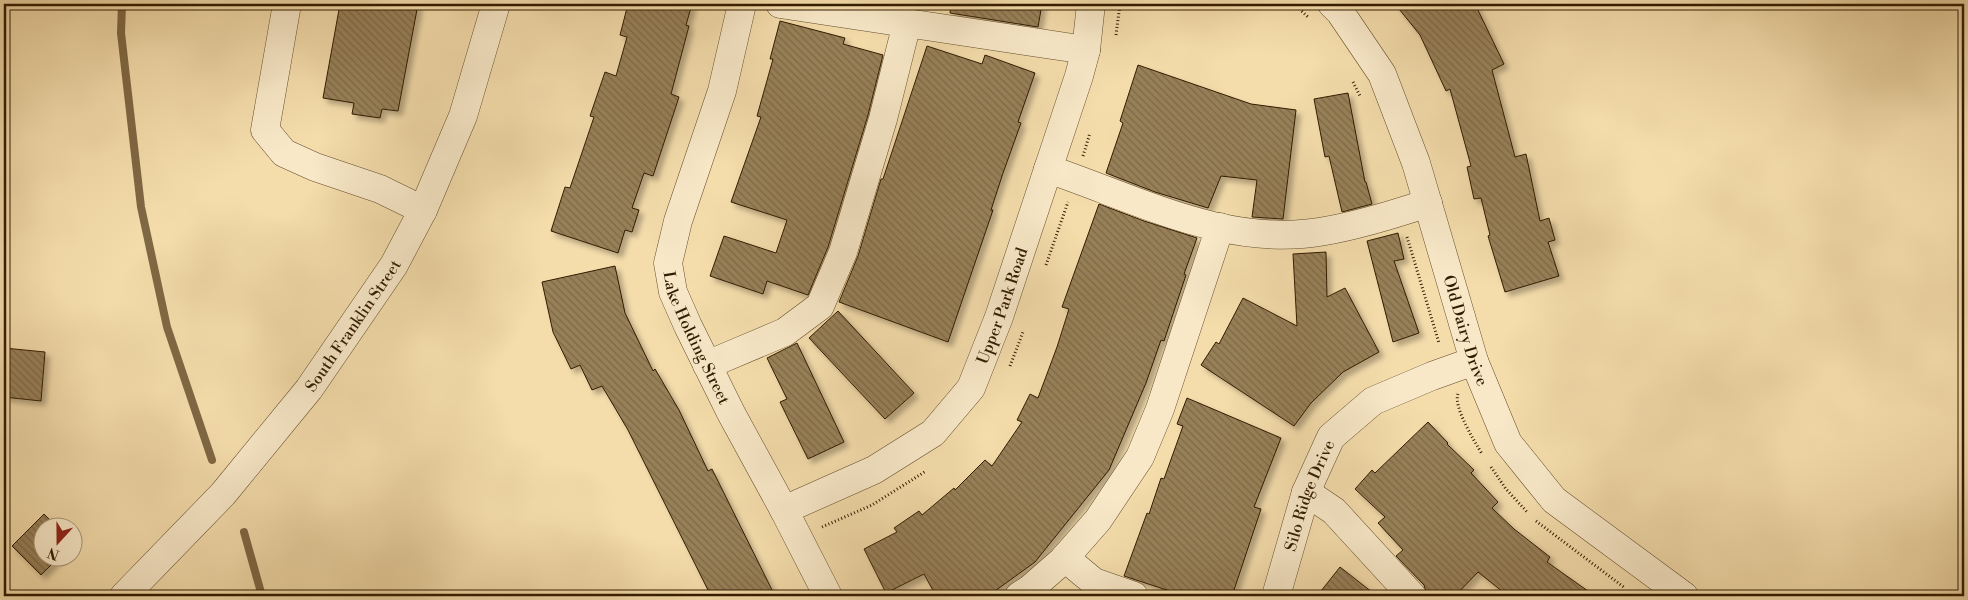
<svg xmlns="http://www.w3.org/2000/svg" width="1968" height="600" viewBox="0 0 1968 600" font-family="'Libre Bodoni',serif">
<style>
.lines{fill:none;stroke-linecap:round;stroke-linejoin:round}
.stream{stroke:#7f6844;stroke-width:8}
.building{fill:url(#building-back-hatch);stroke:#321c00;filter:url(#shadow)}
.minor-casing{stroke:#624c2b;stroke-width:29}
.path{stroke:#321c00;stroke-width:3;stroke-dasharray:1 2.5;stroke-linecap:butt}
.minor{stroke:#f8e8c8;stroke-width:28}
.labels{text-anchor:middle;stroke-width:4.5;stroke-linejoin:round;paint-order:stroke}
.street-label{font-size:16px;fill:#321c00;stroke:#f8e8c8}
</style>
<defs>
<pattern id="building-back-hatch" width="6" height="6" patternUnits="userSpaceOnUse" patternTransform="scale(1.25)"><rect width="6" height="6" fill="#978059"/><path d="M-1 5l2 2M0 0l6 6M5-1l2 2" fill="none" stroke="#7c6847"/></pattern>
<filter id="shadow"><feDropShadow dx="4.5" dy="4.5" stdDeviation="2.5" flood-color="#0004"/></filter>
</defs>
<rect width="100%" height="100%" fill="#f4dcab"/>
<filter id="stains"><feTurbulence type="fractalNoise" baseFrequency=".004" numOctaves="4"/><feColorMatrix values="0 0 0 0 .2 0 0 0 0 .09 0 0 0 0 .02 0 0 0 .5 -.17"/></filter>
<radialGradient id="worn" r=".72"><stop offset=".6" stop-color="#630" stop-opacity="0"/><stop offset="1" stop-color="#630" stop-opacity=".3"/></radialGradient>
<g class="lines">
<g class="stream">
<polyline points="122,4 121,33 141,207 167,327 212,460"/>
<polyline points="244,532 262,596"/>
</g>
</g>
<g class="building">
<polygon points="340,4 418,4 398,111 382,109 380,118 352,114 354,103 323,98"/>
<polygon points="628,4 692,4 686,25 689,26 671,94 679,97 653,176 644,173 632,208 639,210 632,232 625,230 618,253 551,231 565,187 570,188 594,117 590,116 605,72 616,76 627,37 620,35"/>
<polygon points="951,4 1042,4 1038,27 950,13"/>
<polygon points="1395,4 1475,4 1504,64 1492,70 1515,157 1526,154 1540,221 1549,218 1555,240 1548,242 1559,276 1505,292 1488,236 1490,235 1481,198 1474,199 1467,167 1471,166 1450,89 1446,91 1420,35"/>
<polygon points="780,21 845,38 843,44 883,55 868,115 828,247 808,295 767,281 763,294 710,276 724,236 776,253 787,220 731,202 761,117 757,116 773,59 770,59"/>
<polygon points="927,46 982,64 985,55 1035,73 1018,122 1021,123 1003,173 991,210 993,210 948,342 839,302 858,256 881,179 883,179"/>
<polygon points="1138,65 1251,104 1296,110 1283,219 1252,217 1257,180 1221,176 1208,208 1155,192 1106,173 1123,123 1120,121"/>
<polygon points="1348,93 1365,182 1366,182 1372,204 1342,212 1329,156 1325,157 1314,99"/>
<polygon points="1099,204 1144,221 1197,238 1184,274 1186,275 1164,341 1161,340 1146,383 1109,470 1035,562 988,596 936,596 924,574 886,593 864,549 897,532 894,528 919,511 922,515 954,488 955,490 985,460 992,466 1022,422 1017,420 1030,394 1038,398 1057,347 1069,309 1062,307"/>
<polygon points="1398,233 1404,259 1394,261 1419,333 1393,342 1367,241"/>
<polygon points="1326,252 1327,297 1345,288 1379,352 1343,372 1311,403 1294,426 1201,365 1216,342 1219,344 1243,298 1297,326 1293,254"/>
<polygon points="615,266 625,313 653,371 655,369 679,410 708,471 712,469 775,596 711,596 628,430 602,386 592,390 580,365 571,369 553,332 542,282"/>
<polygon points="838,311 914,393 885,419 809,338"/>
<polygon points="797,343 844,442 808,459 780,402 787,399 767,358"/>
<polygon points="4,348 45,352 41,401 4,397"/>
<polygon points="1187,398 1281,438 1254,507 1261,509 1232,596 1185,596 1124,576 1147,513 1149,514 1161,478 1164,479 1183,426 1177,424"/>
<polygon points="1428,422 1448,443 1447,444 1474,470 1471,473 1498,502 1492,508 1514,529 1550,557 1547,562 1595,596 1508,596 1478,572 1455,596 1427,596 1424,585 1396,556 1403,550 1378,523 1385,517 1355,489 1372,470 1375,473"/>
<polygon points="44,514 58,528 42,528 42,558 58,558 41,575 12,546"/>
<polygon points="1340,567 1377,596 1317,596"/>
</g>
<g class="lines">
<g class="minor-casing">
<g id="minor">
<polyline points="287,4 265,130 284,153 315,167 380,189 423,210"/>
<path id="s1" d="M 742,4 L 722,91 L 678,221 L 668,263 L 673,292 L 688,326 L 731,413 L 784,510 L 828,596"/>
<polyline points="780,4 1086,50"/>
<path id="s2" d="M 1332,4 L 1340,12 L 1382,74 L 1416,163 L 1474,361 L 1508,443 L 1554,500 L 1684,596"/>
<path d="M 1048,169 C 1137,199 1229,249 1325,231 C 1360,225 1395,214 1428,203"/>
<polyline points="707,365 785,332 820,306 843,252 883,119 907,23"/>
<polyline points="1306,492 1334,511 1412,596"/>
<path id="s3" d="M 784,510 L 874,470 L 933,433 L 971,388 L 999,317 L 1079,76 L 1086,50 L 1091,4"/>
<polyline points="1065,558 1094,582 1134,596"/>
<path id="s4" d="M 124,596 L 223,494 L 309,389 L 394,265 L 423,210 L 463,116 L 496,4"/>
<polyline points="1019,596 1030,589 1062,561 1098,520 1140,457 1160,409 1220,227"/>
<path id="s5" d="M 1276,596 L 1306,492 L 1331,437 L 1373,401 L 1432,376 L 1474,361"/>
</g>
</g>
<g class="path">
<polyline points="1294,4 1308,17"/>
<polyline points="1116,35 1120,4"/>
<polyline points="1353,82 1360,96"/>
<polyline points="1083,156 1090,133"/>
<polyline points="1407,237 1439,343"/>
<polyline points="1046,265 1068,202"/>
<polyline points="1010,366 1023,332"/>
<path d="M 1458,394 C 1453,407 1475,442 1482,454"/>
<polyline points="1491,467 1506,489 1528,513"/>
<polyline points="1536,521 1625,588"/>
<polyline points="822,527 872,505 926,471"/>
</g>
<use href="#minor" class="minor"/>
</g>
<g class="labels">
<g class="street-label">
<text dy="6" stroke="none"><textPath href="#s3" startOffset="315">Upper Park Road</textPath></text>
<text dy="6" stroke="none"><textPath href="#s4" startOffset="355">South Franklin Street</textPath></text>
<text dy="6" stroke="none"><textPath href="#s2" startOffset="356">Old Dairy Drive</textPath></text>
<text dy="6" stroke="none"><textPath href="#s1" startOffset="350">Lake Holding Street</textPath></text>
<text dy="6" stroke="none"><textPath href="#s5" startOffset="106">Silo Ridge Drive</textPath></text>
</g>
</g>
<rect width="1968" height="600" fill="none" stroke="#f4dcab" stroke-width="20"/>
<rect x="5" y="5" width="1958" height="590" fill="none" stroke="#321c00" stroke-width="2.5"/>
<rect x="10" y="10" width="1948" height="580" fill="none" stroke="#321c00"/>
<g transform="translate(58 542) rotate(201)"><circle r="24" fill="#f8e8c8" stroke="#a99678"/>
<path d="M0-4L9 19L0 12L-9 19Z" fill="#8f2418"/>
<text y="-8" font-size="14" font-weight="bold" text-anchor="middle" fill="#321c00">N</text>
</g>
<rect width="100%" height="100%" filter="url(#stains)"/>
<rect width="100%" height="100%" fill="url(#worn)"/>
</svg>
